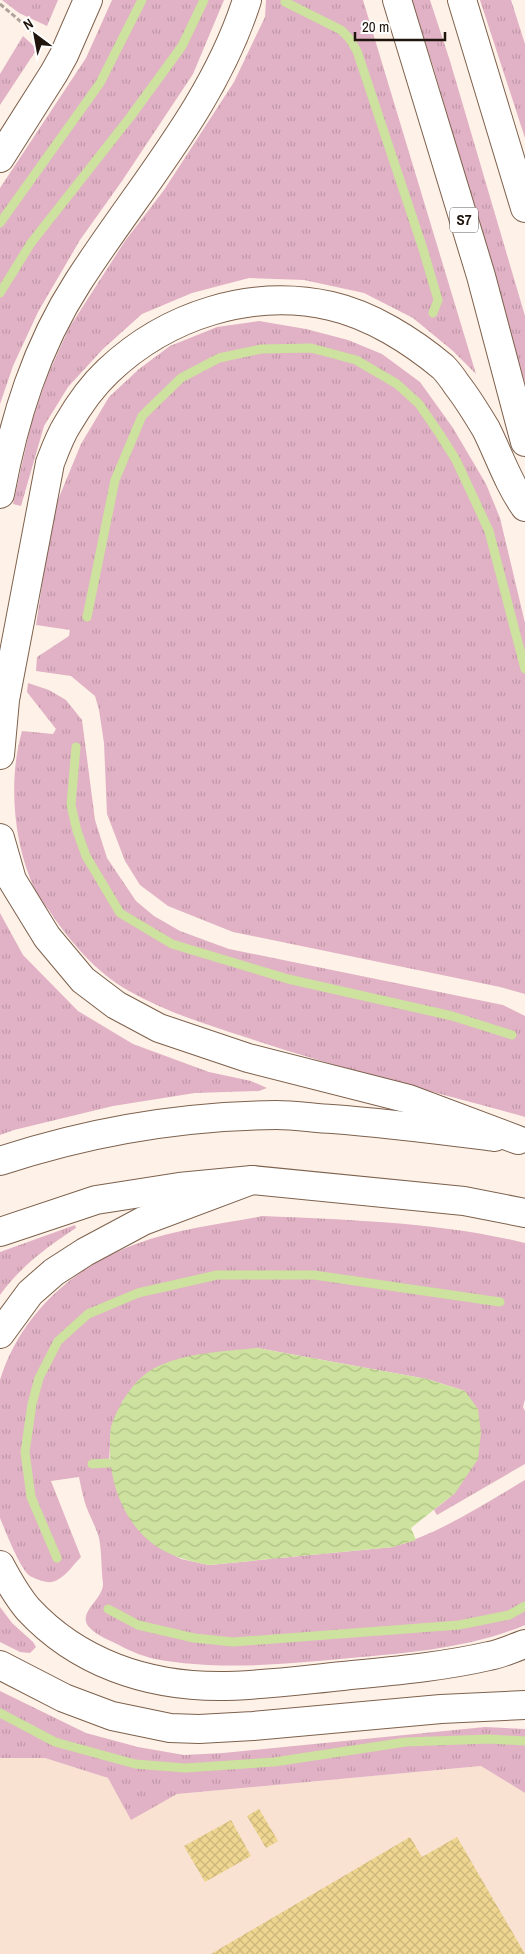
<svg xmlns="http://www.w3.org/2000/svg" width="525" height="1954" viewBox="0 0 525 1954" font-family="'Archivo Narrow',sans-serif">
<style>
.built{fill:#f9e2d1}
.grass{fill:url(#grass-tufts)}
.water{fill:url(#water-waves)}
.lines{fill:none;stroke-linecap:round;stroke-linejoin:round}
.stream{stroke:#cde29e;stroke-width:9}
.building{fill:url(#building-cross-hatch)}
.minor-casing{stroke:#7d614d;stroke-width:30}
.highway-casing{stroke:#7d614d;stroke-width:30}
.path{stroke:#afa39a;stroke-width:3;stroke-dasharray:5 2.5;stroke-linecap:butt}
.minor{stroke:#fff;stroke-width:28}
.highway{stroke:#fff;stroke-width:28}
.labels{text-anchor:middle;stroke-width:5;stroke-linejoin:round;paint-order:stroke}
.shield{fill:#fff;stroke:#635b56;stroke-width:1}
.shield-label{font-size:15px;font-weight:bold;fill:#20150d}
</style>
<defs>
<pattern id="grass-tufts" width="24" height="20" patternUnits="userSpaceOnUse" patternTransform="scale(1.25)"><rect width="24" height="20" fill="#e1b2c5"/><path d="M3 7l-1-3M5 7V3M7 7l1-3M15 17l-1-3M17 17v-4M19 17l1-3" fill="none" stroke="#c198a8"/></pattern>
<pattern id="water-waves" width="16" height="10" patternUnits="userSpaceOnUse" patternTransform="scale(1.25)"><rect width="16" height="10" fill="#cde29e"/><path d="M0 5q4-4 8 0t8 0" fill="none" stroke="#b0c187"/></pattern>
<pattern id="building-cross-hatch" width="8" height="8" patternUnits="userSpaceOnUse" patternTransform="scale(1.25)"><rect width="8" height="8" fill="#eed590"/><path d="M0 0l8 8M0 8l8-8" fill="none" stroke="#ccb67b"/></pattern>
</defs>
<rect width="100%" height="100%" fill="#fef1e7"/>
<polygon class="built" points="0,1758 45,1758 108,1778 131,1819 177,1794 481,1766 525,1793 525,1954 0,1954"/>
<g class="grass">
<polygon points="2,0 58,0 47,26 19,13"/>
<polygon points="112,0 224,0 193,74 122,181 80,240 38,312 13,366 0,404 0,188 86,58"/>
<polygon points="266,0 363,0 476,374 453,351 413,318 364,293 304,280 249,278 192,293 142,314 103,349 68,387 44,426 21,506 13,504 31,424 47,377 69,328 125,241 164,190 234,82 265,17"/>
<polygon points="411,0 430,0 450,61 525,316 525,384 433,66"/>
<polygon points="480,0 511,0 525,44 525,138"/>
<polygon points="23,36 37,49 0,105 0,74"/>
<polygon points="259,321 306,329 348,340 382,354 420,382 453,428 486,484 500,518 525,623 525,994 500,987 233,932 168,906 140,885 125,861 107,814 104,743 99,710 95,696 71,676 36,671 37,657 69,636 70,630 36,625 53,512 81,444 109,397 139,369 170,346 217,327"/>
<path d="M 28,683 L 49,690 L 66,700 L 82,720 L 95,820 L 107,858 L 136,901 L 154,916 L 180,931 L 229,949 L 503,1005 L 525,1016 L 525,1117 C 432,1091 337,1068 245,1037 C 205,1024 166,1012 129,991 C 95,972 69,940 48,909 C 43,903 38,896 35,890 C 13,843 8,780 22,731 L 53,734 L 56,729 L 27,692 Z"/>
<polygon points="0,913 23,955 78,1011 133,1044 209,1072 251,1081 267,1088 259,1091 195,1093 113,1106 14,1130 0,1135"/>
<path d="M 263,1216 C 351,1220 439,1222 525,1243 L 525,1399 L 523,1407 L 525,1411 L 525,1464 L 437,1515 L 434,1510 L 455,1493 L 465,1391 L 427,1379 L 257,1348 L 123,1400 L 111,1428 L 109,1463 L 156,1545 L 181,1559 L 209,1565 L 393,1547 C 440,1533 483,1505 525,1480 L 525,1625 C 471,1648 409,1653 351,1658 C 286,1664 220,1671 155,1659 C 141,1656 126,1649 113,1642 C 104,1638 95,1634 88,1626 C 78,1611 104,1599 103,1583 C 101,1568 102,1553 99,1538 C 96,1527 90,1517 86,1506 C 83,1497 81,1487 79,1477 L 51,1481 L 81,1557 C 73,1565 64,1579 52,1582 C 46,1583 35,1579 30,1576 C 20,1569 5,1530 0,1518 L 0,1380 C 20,1315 73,1267 136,1244 C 176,1229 221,1224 263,1216 Z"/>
<path d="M 75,1225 L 76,1228 C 47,1247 21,1266 0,1295 L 0,1252 Z"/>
<polygon points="0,1607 12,1623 33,1642 36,1647 30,1653 20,1652 0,1642"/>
<polygon points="0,1691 86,1733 138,1747 184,1755 223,1753 485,1727 525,1729 525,1793 481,1766 177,1794 131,1820 108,1778 45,1758 0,1758"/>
</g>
<path class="water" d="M 257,1348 L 427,1379 L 465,1391 L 478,1409 L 481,1433 L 478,1459 L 455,1493 L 411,1528 L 416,1540 L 393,1547 L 209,1565 C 190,1561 172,1557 156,1546 C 124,1524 109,1483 110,1446 C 110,1440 110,1433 111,1427 C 117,1408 129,1388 143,1376 C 170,1353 223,1352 257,1348 Z"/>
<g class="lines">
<g class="stream">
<polyline points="285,2 341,30 349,38 357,51 423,249 438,300 433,313"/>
<polyline points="0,223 100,83 142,0"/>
<polyline points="0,293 31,243 131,116 182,46 204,0"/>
<polyline points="87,617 115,480 142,416 181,378 219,358 261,349 311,348 356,360 397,384 419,404 439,433 456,460 489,531 525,669"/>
<polyline points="76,747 71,805 77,831 86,856 120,913 172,944 288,979 452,1016 512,1035"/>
<polyline points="92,1464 109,1463"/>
<polyline points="57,1558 31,1497 25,1452 32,1404 39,1378 58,1341 88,1314 138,1293 217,1275 314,1275 500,1302"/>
<polyline points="108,1609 138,1625 194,1638 233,1642 459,1625 509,1615 525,1606"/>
<polyline points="0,1713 55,1742 135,1764 185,1768 274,1762 406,1742 489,1739 525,1741"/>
</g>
</g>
<g class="building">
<polygon points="259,1809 278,1841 266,1848 247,1816"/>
<polygon points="231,1820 251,1856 205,1882 184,1846"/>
<polygon points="410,1837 422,1857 457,1837 525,1954 211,1954"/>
</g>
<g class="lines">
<g class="minor-casing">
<g id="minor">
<polyline points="0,158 54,73 64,55 88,0"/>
<path d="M 0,1161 C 91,1131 179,1116 276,1115 C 294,1115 314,1118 332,1119 C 387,1123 440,1130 495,1137"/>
<polyline points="0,1232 96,1200 179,1187 252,1180 464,1201 525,1213"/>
</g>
</g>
<g class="highway-casing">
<g id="highway">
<polyline points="397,0 481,276 525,442"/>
<polyline points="462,0 525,208"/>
<path d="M 0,494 C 14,419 36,347 78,282 C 137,190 214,105 247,0"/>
<path d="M 0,755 L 5,700 L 50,463 C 55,450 60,436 67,425 C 78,406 92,386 108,371 C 167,315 251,288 331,306 C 371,315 412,341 443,367 C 448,372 453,379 457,385 C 468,399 477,414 486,429 C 499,455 508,483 525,507"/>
<polyline points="0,838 12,880 47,937 83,980 116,1005 159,1028 248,1058 409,1099 518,1140"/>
<polyline points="0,1334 30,1293 54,1272 85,1252 143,1221 252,1180"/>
<path d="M 0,1565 C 8,1580 17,1596 28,1609 C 78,1663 147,1686 219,1686 C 260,1686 302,1680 343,1676 C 392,1671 441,1667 489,1656 C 501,1654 513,1648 525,1644"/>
<polyline points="0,1665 64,1698 112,1716 170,1728 199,1729 253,1726 441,1709 525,1705"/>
</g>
</g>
<polyline class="path" points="0,4 40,38"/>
<use href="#minor" class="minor"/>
<use href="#highway" class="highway"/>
</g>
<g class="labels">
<rect class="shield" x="450" y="207.5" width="28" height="25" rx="4"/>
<g class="shield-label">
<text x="464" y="225">S7</text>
</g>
</g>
<g transform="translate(35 35) rotate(328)" stroke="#ffffff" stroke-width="4" paint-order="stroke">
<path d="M0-4L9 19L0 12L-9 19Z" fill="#20150d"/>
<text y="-8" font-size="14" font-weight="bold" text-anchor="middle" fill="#20150d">N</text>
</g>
<path d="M355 32v8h90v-8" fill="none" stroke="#20150d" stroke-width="2.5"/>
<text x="362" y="32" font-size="15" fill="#20150d" stroke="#ffffff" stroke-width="4" paint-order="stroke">20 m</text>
</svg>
